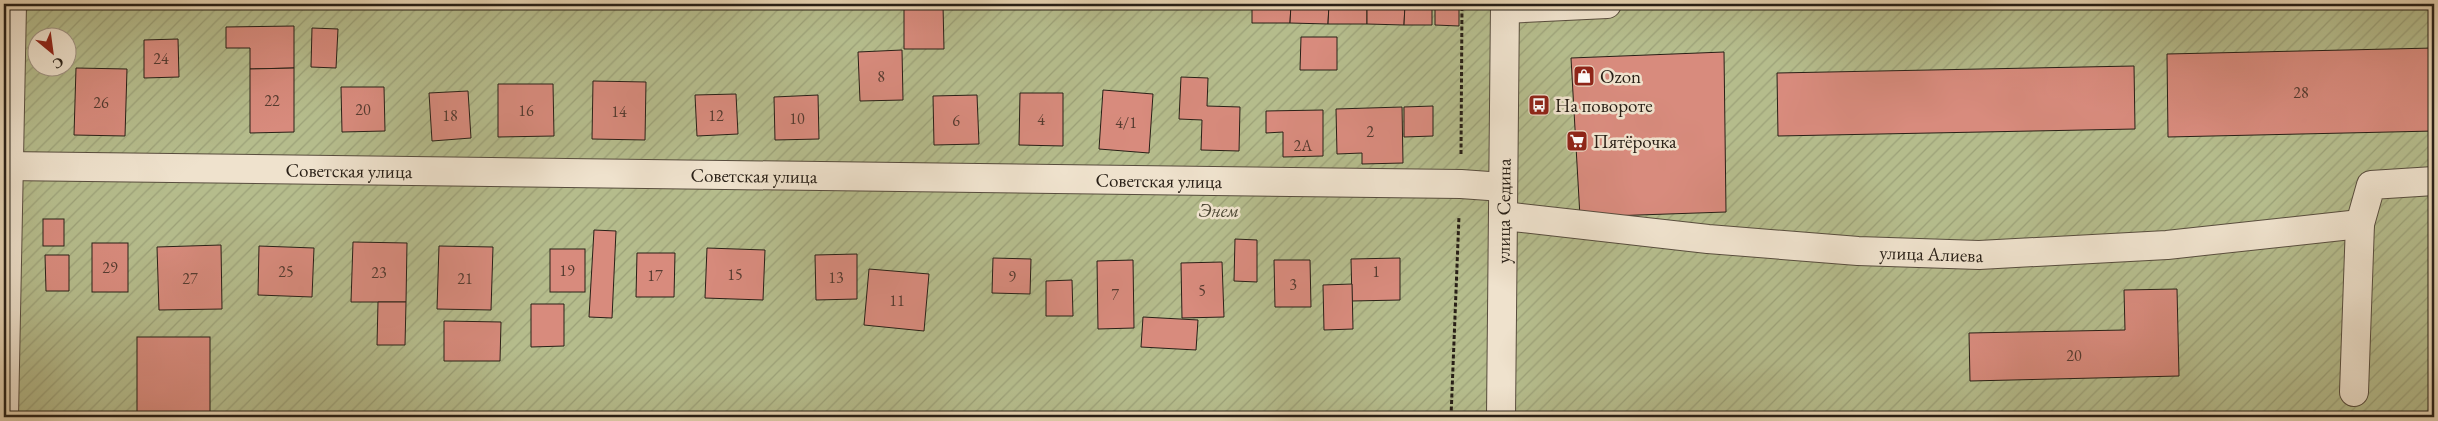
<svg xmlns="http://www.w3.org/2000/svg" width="2438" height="421" viewBox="0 0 2438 421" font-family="'EB Garamond',serif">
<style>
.garden{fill:url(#garden-furrows);stroke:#6f6e52;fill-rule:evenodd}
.building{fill:#d88b7d;stroke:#292017}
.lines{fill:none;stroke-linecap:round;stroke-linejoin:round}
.minor-casing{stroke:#584d3e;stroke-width:30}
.path{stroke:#292017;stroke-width:3;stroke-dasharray:4 2.5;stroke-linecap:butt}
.minor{stroke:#efe2cd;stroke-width:28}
.labels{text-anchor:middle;stroke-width:5;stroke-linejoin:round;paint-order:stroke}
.number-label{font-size:16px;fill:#553b30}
.poi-label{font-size:19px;fill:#292017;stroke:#efe2cd;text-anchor:start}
.street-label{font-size:19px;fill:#292017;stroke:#efe2cd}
.park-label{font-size:19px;font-style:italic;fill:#4c4734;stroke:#efe2cd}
</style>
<defs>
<pattern id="garden-furrows" width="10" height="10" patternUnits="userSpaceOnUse" patternTransform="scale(1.25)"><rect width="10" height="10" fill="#b5bc8c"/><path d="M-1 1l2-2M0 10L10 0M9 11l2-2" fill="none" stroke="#9ca178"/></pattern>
</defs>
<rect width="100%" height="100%" fill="#e6d3b2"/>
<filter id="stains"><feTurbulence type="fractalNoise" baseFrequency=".004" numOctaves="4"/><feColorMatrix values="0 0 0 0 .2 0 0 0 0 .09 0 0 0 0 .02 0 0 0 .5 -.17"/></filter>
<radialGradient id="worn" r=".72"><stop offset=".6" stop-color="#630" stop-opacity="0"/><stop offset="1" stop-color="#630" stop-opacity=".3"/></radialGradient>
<path class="garden" d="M 4,4 L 2434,4 L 2434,417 L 4,417 ZM 38,38 L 68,38 L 68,68 L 38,68 Z"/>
<g class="building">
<polygon points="1252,4 1291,4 1290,23 1252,23"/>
<polygon points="1291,4 1329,4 1328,24 1290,23"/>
<polygon points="1329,4 1367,4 1367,24 1328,24"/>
<polygon points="1367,4 1405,4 1404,25 1367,24"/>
<polygon points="1405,4 1432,4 1432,25 1404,25"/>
<polygon points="1435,4 1459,4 1459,26 1435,25"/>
<polygon points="943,5 944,49 904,49 904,6"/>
<polygon points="294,26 294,68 250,69 250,48 226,48 226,27"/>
<polygon points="312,28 338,29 336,68 311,67"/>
<polygon points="1301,37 1337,37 1337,70 1300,70"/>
<polygon points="178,39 179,77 144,78 144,40"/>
<polygon points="2434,48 2434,131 2168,137 2167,54"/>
<polygon points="902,50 903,100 860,101 858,52"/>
<polygon points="1724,52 1726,212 1580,217 1571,58"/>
<polygon points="2134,66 2135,129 1778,136 1777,73"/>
<polygon points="76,68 127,69 125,136 74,135"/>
<polygon points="294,68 294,132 250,133 250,69"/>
<polygon points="1181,77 1208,78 1207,106 1240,107 1239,151 1201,150 1202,120 1179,119"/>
<polygon points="593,81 646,82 645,140 592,139"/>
<polygon points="498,84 553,84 554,136 498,137"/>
<polygon points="341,87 384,87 385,131 342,132"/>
<polygon points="1103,90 1153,94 1149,153 1099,149"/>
<polygon points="468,91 471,138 432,141 429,93"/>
<polygon points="1020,93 1063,93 1063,146 1019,145"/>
<polygon points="736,94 738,134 697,136 695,95"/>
<polygon points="818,95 819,139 775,140 774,97"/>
<polygon points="977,95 979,144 934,145 933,96"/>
<polygon points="1433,106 1433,136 1404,137 1404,107"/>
<polygon points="1402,107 1403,163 1362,164 1362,153 1337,154 1336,109"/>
<polygon points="1323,110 1323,156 1283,157 1283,132 1266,133 1266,111"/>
<rect x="43" y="219" width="21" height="27"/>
<polygon points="594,230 616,231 612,318 589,317"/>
<polygon points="1235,239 1257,240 1257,282 1234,281"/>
<polygon points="353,242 407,243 406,302 351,302"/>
<rect x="92" y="243" width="36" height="49"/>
<polygon points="221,245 222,309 159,310 157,247"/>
<polygon points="259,246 314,248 312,297 258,295"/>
<polygon points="439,246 493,247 491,310 437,309"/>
<polygon points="707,248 765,250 763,300 705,298"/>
<rect x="550" y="249" width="35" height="43"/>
<polygon points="637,253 675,253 674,297 636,297"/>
<polygon points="857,254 857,299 816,300 815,255"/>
<polygon points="45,255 69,255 69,291 46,291"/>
<polygon points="993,258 1031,259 1030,294 992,293"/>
<polygon points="1400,258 1400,300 1352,301 1351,259"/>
<polygon points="1133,260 1134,328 1098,329 1097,261"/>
<polygon points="1274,260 1310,260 1311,307 1275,307"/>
<polygon points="1222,262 1224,317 1182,318 1181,263"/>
<polygon points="869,269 929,274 924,331 864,325"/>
<polygon points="1072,280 1073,316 1046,316 1046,281"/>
<polygon points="1352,284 1353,329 1324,330 1323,285"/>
<polygon points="2177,289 2179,376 1970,381 1969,333 2125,330 2124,290"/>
<polygon points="378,302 406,302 405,345 377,345"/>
<polygon points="531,304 564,304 564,346 531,347"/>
<polygon points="1143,317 1198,320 1196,350 1141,347"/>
<polygon points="444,321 501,322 500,361 444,361"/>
<rect x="137" y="337" width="73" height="80"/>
</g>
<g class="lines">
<g class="minor-casing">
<g id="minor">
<polyline points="1505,9 1607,4"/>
<path id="s1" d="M 4,166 L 1461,184 L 1503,187"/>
<path id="s2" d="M 1504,216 L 1708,239 L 1858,251 L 1979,255 L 2167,245 L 2360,224"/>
<polyline points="2354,392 2360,224 2371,185 2434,181"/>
<polyline points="4,417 12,4"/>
<path id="s3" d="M 1501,417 L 1505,4"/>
</g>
</g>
<g class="path">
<polyline points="1461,154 1462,4"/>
<polyline points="1451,417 1459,216"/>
</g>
<use href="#minor" class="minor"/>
</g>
<defs>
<g id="shop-square" transform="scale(1.125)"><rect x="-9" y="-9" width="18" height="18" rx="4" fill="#8f2418" stroke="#efe2cd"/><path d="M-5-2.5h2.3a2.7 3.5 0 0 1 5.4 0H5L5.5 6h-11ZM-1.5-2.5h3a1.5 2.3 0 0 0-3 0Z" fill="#fff"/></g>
<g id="bus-square" transform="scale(1.125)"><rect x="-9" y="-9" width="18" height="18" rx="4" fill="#8f2418" stroke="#efe2cd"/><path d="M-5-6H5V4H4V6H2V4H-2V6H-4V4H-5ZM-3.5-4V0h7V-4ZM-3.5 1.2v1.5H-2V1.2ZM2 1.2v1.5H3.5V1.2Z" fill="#fff"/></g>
<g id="supermarket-square" transform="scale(1.125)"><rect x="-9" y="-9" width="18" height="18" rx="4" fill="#8f2418" stroke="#efe2cd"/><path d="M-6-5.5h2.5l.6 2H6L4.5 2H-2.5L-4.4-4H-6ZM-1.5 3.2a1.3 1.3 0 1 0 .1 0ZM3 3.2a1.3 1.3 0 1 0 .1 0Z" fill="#fff"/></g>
</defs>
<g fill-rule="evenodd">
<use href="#shop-square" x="1584" y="76"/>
<use href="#bus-square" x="1539" y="105"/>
<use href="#supermarket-square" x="1577" y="141"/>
</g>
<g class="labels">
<g class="number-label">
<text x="161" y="64">24</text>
<text x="881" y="82">8</text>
<text x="2301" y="98">28</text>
<text x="272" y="106">22</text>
<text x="101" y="108">26</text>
<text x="363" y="115">20</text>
<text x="526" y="116">16</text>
<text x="619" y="117">14</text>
<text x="450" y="121">18</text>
<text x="716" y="121">12</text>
<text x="797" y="124">10</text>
<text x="1041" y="125">4</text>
<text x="956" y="126">6</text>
<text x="1126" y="128">4/1</text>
<text x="1370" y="137">2</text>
<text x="1303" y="151">2А</text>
<text x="110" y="273">29</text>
<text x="567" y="276">19</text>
<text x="286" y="277">25</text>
<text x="1376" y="277">1</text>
<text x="379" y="278">23</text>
<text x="735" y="280">15</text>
<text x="655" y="281">17</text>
<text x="1012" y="282">9</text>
<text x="836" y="283">13</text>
<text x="190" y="284">27</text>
<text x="465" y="284">21</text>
<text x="1293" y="290">3</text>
<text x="1202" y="296">5</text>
<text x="1115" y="300">7</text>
<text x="897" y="306">11</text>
<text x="2074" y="361">20</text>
</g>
<g class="poi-label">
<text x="1600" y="83">Ozon</text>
<text x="1555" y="112">На повороте</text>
<text x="1593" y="148">Пятёрочка</text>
</g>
<g class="street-label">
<text dy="7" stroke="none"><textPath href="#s1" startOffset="345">Советская улица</textPath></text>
<text dy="7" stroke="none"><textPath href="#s1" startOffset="750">Советская улица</textPath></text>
<text dy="7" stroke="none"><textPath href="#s1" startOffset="1155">Советская улица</textPath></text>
<text dy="7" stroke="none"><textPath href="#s3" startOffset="206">улица Седина</textPath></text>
<text dy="7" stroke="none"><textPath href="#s2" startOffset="429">улица Алиева</textPath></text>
</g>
<g class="park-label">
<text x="1219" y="217">Энем</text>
</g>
</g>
<rect width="2438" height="421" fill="none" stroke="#e6d3b2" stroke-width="20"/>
<rect x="5" y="5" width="2428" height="411" fill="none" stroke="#292017" stroke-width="2.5"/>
<rect x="10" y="10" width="2418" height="401" fill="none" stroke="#292017"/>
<g transform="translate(52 52) rotate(151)"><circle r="24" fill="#efe2cd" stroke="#a09484"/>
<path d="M0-4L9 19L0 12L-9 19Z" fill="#8f2418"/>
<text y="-8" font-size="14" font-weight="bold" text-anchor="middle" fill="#292017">С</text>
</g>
<rect width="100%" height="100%" filter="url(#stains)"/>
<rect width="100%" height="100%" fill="url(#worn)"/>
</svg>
